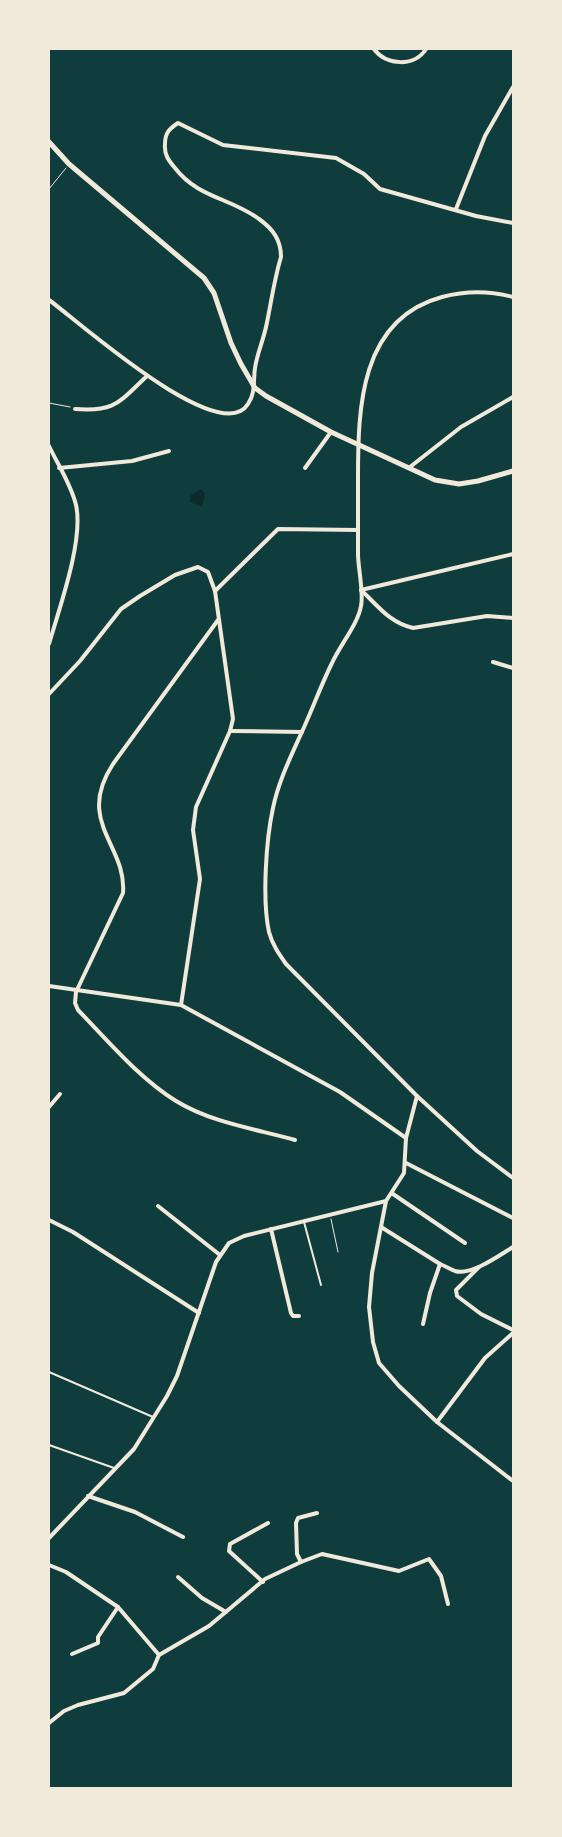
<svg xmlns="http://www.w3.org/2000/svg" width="562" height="1837" viewBox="0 0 562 1837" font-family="'Sofia Sans Condensed',sans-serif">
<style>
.water{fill:#0a2a2b}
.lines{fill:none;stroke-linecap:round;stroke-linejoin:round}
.path{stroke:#f1e9da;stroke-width:1}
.service{stroke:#f1e9da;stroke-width:2}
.minor{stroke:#f1e9da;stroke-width:4}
.tertiary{stroke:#f1e9da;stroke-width:5}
</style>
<rect width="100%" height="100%" fill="#0f3d3e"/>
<polygon class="water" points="201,489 205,494 202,507 190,502 191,495"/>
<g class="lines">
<g class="path">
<polyline points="49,189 66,168"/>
<polyline points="49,403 70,407"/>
<polyline points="331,1219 338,1252"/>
</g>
<g class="service">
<polyline points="304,1222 321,1285"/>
<polyline points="49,1372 153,1417"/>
<polyline points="49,1445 114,1468"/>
</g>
<g class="minor">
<path d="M 374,49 C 386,66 415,67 426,49"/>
<polyline points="456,209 485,136 513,87"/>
<path d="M 513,297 C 490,291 465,291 442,297 C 360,319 358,408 358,477 C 358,503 358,528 358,554 C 358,568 364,593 361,606 C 358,624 340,645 332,663 C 322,683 314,705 305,725 C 293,752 279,779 273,808 C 266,840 262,900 269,932 C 272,944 279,954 286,964 L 417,1096 L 477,1151 L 513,1178"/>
<path d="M 49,300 C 77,320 220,449 248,404 C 256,392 253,381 255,368 C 257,354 263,341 266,327 C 271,304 274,280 281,257 C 281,240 273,229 259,219 C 231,198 198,198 175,168 C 169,161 164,155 165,144 C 165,133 169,129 178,123 L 223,145 L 336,158 L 364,174 L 380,189 L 476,216 L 513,223"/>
<path d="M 75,409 C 115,412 118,403 146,377"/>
<path d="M 49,446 C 58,465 71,484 76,505 C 84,540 59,609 49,644"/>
<polyline points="410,467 461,427 513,397"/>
<polyline points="59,468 132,461 169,451"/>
<polyline points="305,468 331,432"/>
<path d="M 361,590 C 378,606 390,623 413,628 L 487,616 L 513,618"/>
<polyline points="361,590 513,554"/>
<polyline points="215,591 278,529 358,530"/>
<path d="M 218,620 L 113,764 C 75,822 127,845 123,893 L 76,992 L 75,1003 L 78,1010 C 108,1041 139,1078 176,1101 C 212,1123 256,1129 295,1140"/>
<polyline points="493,662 513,668"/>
<polyline points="49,694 80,661 121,609 140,596 175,575 198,567 208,572 215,591 233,719 230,731 196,807 193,830 200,879 181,1005"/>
<polyline points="230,731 302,732"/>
<polyline points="49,986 181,1005 340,1092 406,1138"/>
<polyline points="49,1107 60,1094"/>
<polyline points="406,1163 513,1218"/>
<polyline points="393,1194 465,1243"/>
<polyline points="386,1201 372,1273 369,1307 373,1342 379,1363 399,1386 437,1422 513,1481"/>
<polyline points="158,1206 220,1255"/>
<polyline points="49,1220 73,1232 199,1313"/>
<polyline points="381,1227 440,1264"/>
<polyline points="271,1229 291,1313 293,1316 299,1316"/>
<polyline points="479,1267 456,1290 457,1296 481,1314 513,1330"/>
<path d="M 423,1324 L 430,1293 L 440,1264 C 445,1266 450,1269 455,1271 C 471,1276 500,1255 513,1247"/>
<polyline points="437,1422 485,1358 513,1333"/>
<polyline points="88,1496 135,1512 183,1537"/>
<polyline points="317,1513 298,1518 296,1523 297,1554 301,1562 322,1554 399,1571 429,1559 441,1576 448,1604"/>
<polyline points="49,1538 134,1449 167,1396 177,1376 216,1262 229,1243 244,1236 386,1201 404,1173 406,1138 417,1096"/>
<polyline points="49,1565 66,1572 118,1607 159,1655"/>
<polyline points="178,1577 202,1598 226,1612"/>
<polyline points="263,1582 229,1551 230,1544 268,1523"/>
<polyline points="72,1654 98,1643 98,1637 118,1607"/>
<polyline points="49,1723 64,1711 78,1705 124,1693 153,1669 159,1655 209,1626 265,1579 301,1562"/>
</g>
<polyline class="tertiary" points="49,142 69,164 204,278 214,293 231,343 241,364 255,388 266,396 331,432 435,480 459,484 478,481 513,471"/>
</g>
<rect width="562" height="1837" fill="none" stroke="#f1e9da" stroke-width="100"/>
</svg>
